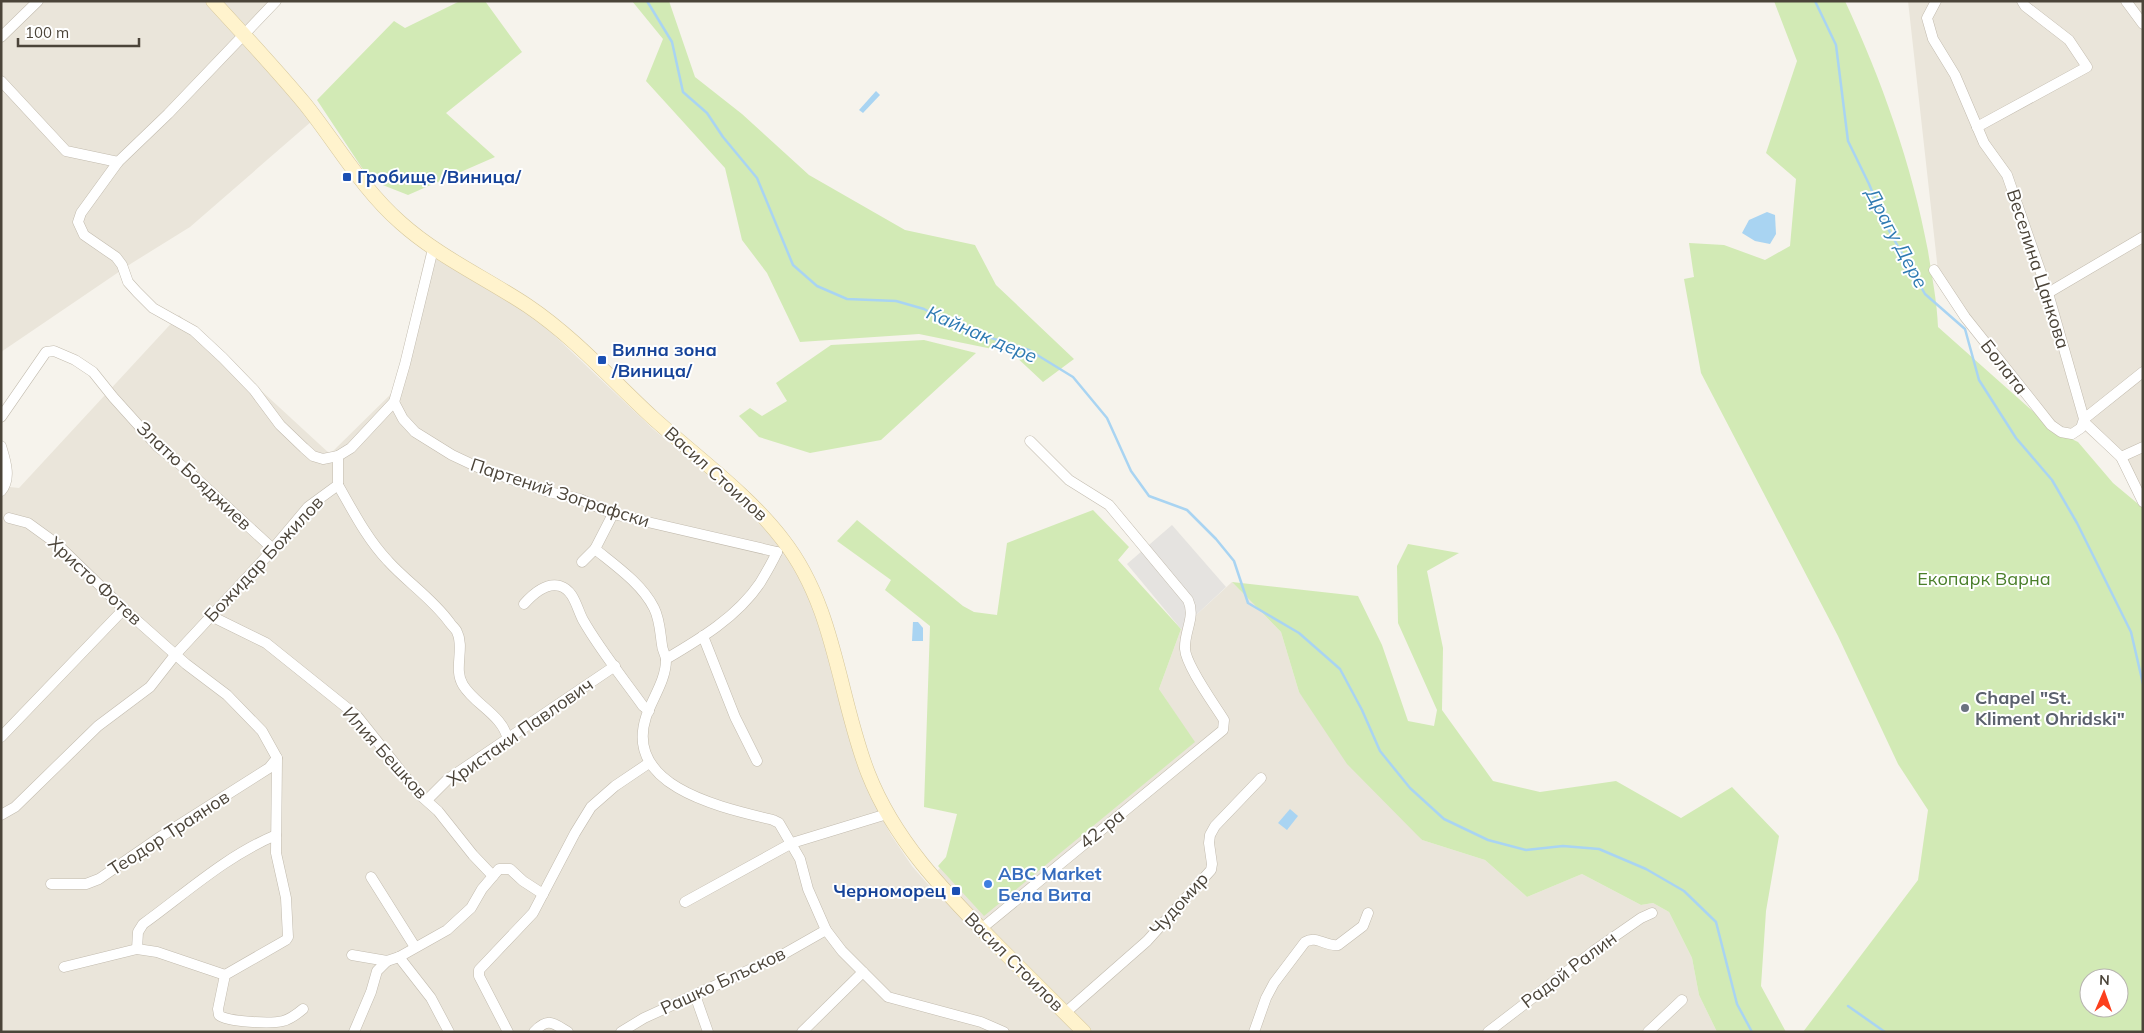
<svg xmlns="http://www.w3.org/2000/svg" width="2144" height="1033" viewBox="0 0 2144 1033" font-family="Mulish,sans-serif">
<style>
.residential{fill:#eae5da}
.green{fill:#d2eab5;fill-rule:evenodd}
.parking{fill:#e5e3e0}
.water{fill:#a9d4f2}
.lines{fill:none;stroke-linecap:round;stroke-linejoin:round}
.stream{stroke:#a9d4f2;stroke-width:2.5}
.street-casing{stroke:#c2bbae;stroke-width:11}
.secondary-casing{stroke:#d6c79b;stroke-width:15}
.street{stroke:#fff;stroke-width:10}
.secondary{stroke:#fff3cd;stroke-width:14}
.transit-dot{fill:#1a4fb4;stroke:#fff;stroke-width:2}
.worship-dot{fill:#6b7280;stroke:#fff;stroke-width:2}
.shop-dot{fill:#3f7fe0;stroke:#fff;stroke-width:2}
.labels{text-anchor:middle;stroke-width:4;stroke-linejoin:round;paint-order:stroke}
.transit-label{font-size:18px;font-weight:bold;fill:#164399;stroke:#fff;text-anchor:start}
.street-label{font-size:18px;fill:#4b4439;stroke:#fff}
.park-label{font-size:18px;fill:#4a7f2a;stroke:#fff}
.worship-label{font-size:18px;font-weight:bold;fill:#5b616d;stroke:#fff;text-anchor:start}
.shop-label{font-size:18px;font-weight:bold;fill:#366cbe;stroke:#fff;text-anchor:start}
.water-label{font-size:19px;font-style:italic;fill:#2e7ab2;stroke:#fff}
</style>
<rect width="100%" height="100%" fill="#f6f3ec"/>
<g class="residential">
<polygon points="1,1 280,1 250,33 320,114 190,227 132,263 1,352"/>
<polygon points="1908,1 2143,1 2143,505 2116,459 2080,427 2070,432 2053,423 1940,289"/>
<polygon points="426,253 537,319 653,429 718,484 776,540 800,575 819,620 851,739 868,791 891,835 912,866 932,889 970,925 932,877 947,860 1194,742 1159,689 1181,629 1232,582 1281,632 1299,692 1422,840 1485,860 1527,897 1582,874 1641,905 1653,903 1669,912 1692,958 1699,995 1717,1032 1,1032 1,486 19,488 179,315 330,454 394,391"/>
</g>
<g class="green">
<polygon points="460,1 485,1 522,52 446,113 495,157 408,195 370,180 317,100 394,21 405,28"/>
<polygon points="632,1 669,1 695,77 742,114 809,175 905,230 975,245 996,285 1074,359 1043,382 1012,353 919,334 800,342 767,273 742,240 725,168 646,81 663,39"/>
<path d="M 1774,1 L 1845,1 C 1882,81 1912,165 1928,251 C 1932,277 1937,301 1938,327 L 2055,431 L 2078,442 L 2113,483 L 2143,508 L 2143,1032 L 1803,1032 L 1918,880 L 1928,810 L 1898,764 L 1838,636 L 1701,373 L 1684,279 L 1694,277 L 1689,243 L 1724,245 L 1765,260 L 1790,246 L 1796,179 L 1766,153 L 1797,61 ZM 2089,978 L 2119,978 L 2119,1008 L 2089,1008 Z"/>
<polygon points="924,340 976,353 881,440 810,453 759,437 739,416 750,408 762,416 787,401 776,383 831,345"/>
<polygon points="1093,510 1129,547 1118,560 1181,629 1159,689 1195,742 984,916 938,866 946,857 957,814 924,807 930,626 885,590 891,580 837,541 857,520 963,606 974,612 997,615 1007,543"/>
<polygon points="1408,544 1459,553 1427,571 1443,648 1442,710 1493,781 1540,792 1616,781 1681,818 1732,787 1779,836 1766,911 1761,986 1786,1032 1717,1032 1699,995 1692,958 1669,912 1653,903 1641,905 1582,874 1527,897 1485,860 1422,840 1347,764 1299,692 1281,632 1232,582 1358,596 1382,645 1408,721 1434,726 1437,710 1398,623 1397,566"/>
</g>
<polygon class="parking" points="1172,525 1226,587 1181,629 1127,564"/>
<g class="water">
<polygon points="876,91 880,95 863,113 859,110"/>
<polygon points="1767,212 1775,215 1776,234 1770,244 1755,241 1742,233 1749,220"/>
<polygon points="913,622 918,622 923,628 923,641 912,641"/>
<polygon points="1290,809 1298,816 1287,830 1278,823"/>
</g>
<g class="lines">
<g class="stream">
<polyline points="647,1 672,42 683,92 707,113 723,137 757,178 793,265 817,286 847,299 896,301 924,309 957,327 1029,350 1073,377 1107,418 1131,471 1149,496 1187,510 1216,539 1234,561 1248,603 1299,633 1340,669 1362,710 1380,751 1410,788 1444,819 1488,840 1526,850 1563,846 1599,849 1646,869 1684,891 1716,922 1737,1004 1752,1032"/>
<polyline points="1815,1 1836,45 1848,141 1869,184 1887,227 1925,294 1965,329 1979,380 2016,438 2052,480 2077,523 2131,632 2143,684"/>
<polyline points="1848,1006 1885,1032"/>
</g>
<g class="street-casing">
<g id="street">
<polyline points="276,1 168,114 118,162 81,213 78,222 84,235 116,257 122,265 128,282 137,292 153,308 194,331 223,358 254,390 280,425 304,448 313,456 323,459 338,456 351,448 394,402 405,364 433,249"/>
<polyline points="1936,1 1927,18 1933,39 1955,75 1984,143 2007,175 2048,293 2084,419 2143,372"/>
<polyline points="2126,1 2143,24"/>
<polyline points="1,37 38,1"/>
<polyline points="1,81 66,151 118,162"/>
<polyline points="1977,127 2087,67 2069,40 2025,6 2022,1"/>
<polyline points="1934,270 1965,317 2051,425 2061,432 2072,434 2081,428 2084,419"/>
<polyline points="2048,293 2143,237"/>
<polyline points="394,402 403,419 415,432 452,455 484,470 549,492 580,499 613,514 777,552"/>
<polyline points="1,417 46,352 54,351 75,360 93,372 113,397 158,447 187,470 273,549"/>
<polyline points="2084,419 2086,424 2121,457 2143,502"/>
<path d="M 1,446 C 5,459 12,479 1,491"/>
<polyline points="2121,457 2143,447"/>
<path d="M 338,485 C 353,511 367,539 388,561 C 408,583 433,599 450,623 C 452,626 456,629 457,632 C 465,648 453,669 463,685 C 475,705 503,715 508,740"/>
<path d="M 9,518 L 28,523 L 57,544 L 124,609 L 186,664 L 227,695 L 262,731 L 277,758 L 276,853 L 286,898 L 288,937 L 286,940 L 225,975 L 218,1009 L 219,1015 C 227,1022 271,1024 283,1021 C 291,1019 297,1014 303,1009"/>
<path d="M 595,549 C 616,566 642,584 654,608 C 660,620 660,632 662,645 C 662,650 666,655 666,660 C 666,680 652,699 646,717 C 623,788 725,808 773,820 L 779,823 L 800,859 L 808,889 L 826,930 L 842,951 L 888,997 L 981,1022 L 1004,1032"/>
<polyline points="582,562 595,549 613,514"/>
<path d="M 524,604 C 532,595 546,582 560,586 C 574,590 577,609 583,620 C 600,650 623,678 643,706 L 649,711"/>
<polyline points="211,616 266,643 357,716 420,795 438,811 473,855 493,876"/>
<polyline points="703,636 735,717 757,761"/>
<path d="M 666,659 C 700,639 737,617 760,583 C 766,573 772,563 777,552"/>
<polyline points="1,737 124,609"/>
<polyline points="427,800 448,779 615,666"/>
<polyline points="1,815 15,807 98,726 150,687 175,655 266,557 308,507 338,485 338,456"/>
<polyline points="371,877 415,947"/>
<polyline points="51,884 86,884 99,879 157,839 269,768 277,758"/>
<polyline points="685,902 792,843 887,814"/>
<path d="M 981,929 L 1223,730 L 1224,720 C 1215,705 1186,666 1185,649 C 1184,631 1196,617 1188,600 L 1109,505 L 1069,480 L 1030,441"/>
<path d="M 137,949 L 138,932 L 143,924 C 186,893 226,856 276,835"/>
<polyline points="352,955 387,961 399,957 447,930 471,908 482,889 499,869 510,869 523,881 543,894"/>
<polyline points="399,957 431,998 449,1032"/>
<polyline points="64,967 137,949 157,952 225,975"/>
<polyline points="695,995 708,1032"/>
<polyline points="1065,1013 1147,941 1211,870 1212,864 1209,843 1210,835 1215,826 1261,778"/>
<polyline points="354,1032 371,992 377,971 387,961"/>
<polyline points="508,1032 479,976 479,970 533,913 575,833 591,807 615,786 649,763"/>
<path d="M 534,1032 C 548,1017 553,1023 568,1032"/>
<polyline points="621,1032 644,1018 782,955 826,930"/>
<polyline points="802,1032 863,972"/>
<path d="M 1254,1032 L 1266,998 L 1274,983 L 1305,942 C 1317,935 1326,947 1338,945 L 1363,926 L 1368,913"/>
<polyline points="1488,1032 1595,950 1641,918 1652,913"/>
<polyline points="1648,1032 1682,1000"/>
</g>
</g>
<g class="secondary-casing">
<path id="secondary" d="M 213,1 C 244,35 276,69 305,104 C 337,144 362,189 401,223 C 439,257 486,278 528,306 C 574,337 612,380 652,417 C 695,456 749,495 783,540 C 836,608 838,696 868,773 C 895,842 945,892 996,944 C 1025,973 1055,1003 1084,1032"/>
</g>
<use href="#street" class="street"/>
<use href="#secondary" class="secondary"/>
</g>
<g class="transit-dot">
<rect x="342" y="172" width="10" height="10" rx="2.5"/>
<rect x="597" y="355" width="10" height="10" rx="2.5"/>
<rect x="951" y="886" width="10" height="10" rx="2.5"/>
</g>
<circle class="worship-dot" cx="1965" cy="708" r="5"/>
<circle class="shop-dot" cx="988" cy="884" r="5"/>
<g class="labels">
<g class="transit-label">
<text x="357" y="183">Гробище /Виница/</text>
<text x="612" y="356">Вилна зона<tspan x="612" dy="21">/Виница/</tspan></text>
<text x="946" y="897" text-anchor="end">Черноморец</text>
</g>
<g class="street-label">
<text transform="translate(2038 269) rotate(72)" y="6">Веселина Цанкова</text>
<text transform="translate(2004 367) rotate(52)" y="6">Болата</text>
<text transform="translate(716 474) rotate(42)" y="6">Васил Стоилов</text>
<text transform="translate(194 476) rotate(43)" y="6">Златю Бояджиев</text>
<text transform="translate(560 493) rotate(18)" y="6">Партений Зографски</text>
<text transform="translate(264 559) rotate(-47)" y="6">Божидар Божилов</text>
<text transform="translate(95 581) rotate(43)" y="6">Христо Фотев</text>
<text transform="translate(520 732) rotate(-35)" y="6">Христаки Павлович</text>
<text transform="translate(385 753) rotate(48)" y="6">Илия Бешков</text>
<text transform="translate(1102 829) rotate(-39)" y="6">42-ра</text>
<text transform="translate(169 833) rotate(-33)" y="6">Теодор Траянов</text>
<text transform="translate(1179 904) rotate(-48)" y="6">Чудомир</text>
<text transform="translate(1014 962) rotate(45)" y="6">Васил Стоилов</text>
<text transform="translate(1569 970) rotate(-37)" y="6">Радой Ралин</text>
<text transform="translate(723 981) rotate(-25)" y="6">Рашко Блъсков</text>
</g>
<g class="park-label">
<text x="1984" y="585">Екопарк Варна</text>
</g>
<g class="worship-label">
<text x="1975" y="704">Chapel "St.<tspan x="1975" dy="21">Kliment Ohridski"</tspan></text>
</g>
<g class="shop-label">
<text x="998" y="880">ABC Market<tspan x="998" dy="21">Бела Вита</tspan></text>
</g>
<g class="water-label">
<text transform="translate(1897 238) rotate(62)" y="7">Драгу Дере</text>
<text transform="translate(982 334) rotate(23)" y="7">Кайнак дере</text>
</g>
</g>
<rect width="2144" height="1033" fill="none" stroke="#4b4439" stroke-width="5"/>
<g transform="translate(2104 993) rotate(2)"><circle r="24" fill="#ffffff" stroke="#b7b4b0"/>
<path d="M0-4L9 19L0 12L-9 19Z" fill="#fc3f1d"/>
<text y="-8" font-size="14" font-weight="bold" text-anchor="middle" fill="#4b4439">N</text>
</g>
<path d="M18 38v8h121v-8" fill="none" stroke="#4b4439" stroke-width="2.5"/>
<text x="25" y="38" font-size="15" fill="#4b4439" stroke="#ffffff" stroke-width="4" paint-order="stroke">100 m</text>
</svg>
